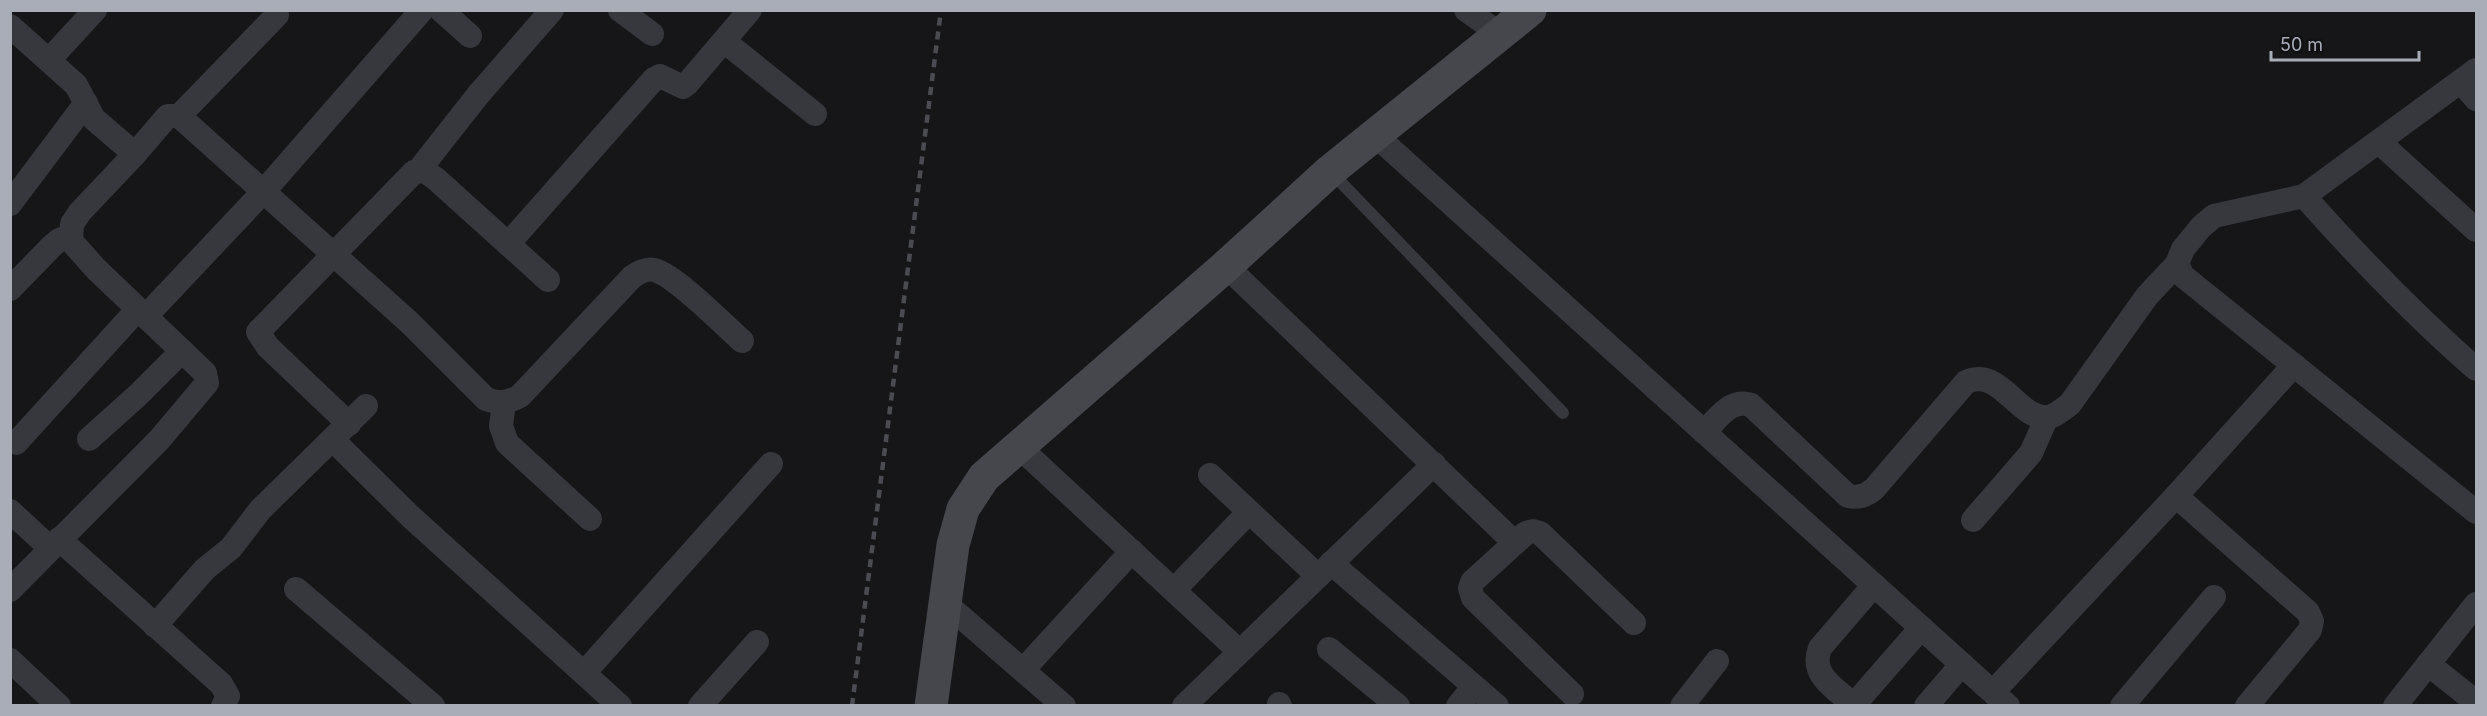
<svg xmlns="http://www.w3.org/2000/svg" width="2487" height="716" viewBox="0 0 2487 716" font-family="Inter,sans-serif">
<style>
.lines{fill:none;stroke-linecap:round;stroke-linejoin:round}
.lane{stroke:#37383d;stroke-width:12}
.street{stroke:#37383d;stroke-width:24}
.secondary{stroke:#45474d;stroke-width:33}
.rail{stroke:#4a4c52;stroke-width:4.5;stroke-dasharray:8 6;stroke-linecap:butt}
</style>
<rect width="100%" height="100%" fill="#161618"/>
<g class="lines">
<polyline class="lane" points="1331,172 1563,413"/>
<g class="street">
<polyline points="441,10 470,36"/>
<polyline points="620,10 652,34"/>
<polyline points="1466,10 1500,34"/>
<path d="M 10,26 L 76,85 L 94,119 L 135,154 L 165,119 L 168,116 L 179,116 L 410,323 L 486,399 C 500,404 507,403 520,396 L 632,277 C 638,273 646,268 654,270 C 674,274 724,325 742,341"/>
<polyline points="725,42 815,114"/>
<polyline points="49,60 95,10"/>
<polyline points="2476,70 2304,196 2214,216 2201,227 2183,249 2177,264 2183,276 2476,512"/>
<polyline points="2461,82 2476,99"/>
<polyline points="179,116 277,15"/>
<polyline points="1374,134 2008,706"/>
<polyline points="2379,142 2476,230"/>
<polyline points="419,170 478,95 552,10"/>
<path d="M 2304,196 C 2360,259 2413,314 2476,369"/>
<polyline points="10,204 86,103"/>
<polyline points="508,244 654,79 660,76 683,87 687,84 750,10"/>
<polyline points="1226,266 1515,543"/>
<polyline points="10,289 52,246 59,240 70,236"/>
<polyline points="146,316 264,191 422,10"/>
<polyline points="504,403 501,426 507,443 590,519"/>
<polyline points="349,424 268,347 258,332 414,172 425,171 436,179 548,280"/>
<path d="M 1704,432 C 1718,419 1730,398 1751,405 L 1848,496 C 1859,498 1865,496 1874,489 L 1966,382 C 2001,366 2019,422 2049,417 C 2057,415 2063,409 2070,404 L 2147,296 L 2177,264"/>
<polyline points="89,439 138,395 182,351"/>
<polyline points="333,440 410,516 620,706"/>
<polyline points="16,443 138,309"/>
<polyline points="1018,446 1239,651"/>
<polyline points="1210,475 1318,576"/>
<polyline points="2176,496 2308,612 2312,621 2310,630 2247,706"/>
<polyline points="10,511 50,548"/>
<polyline points="1973,520 2031,453 2047,417"/>
<polyline points="59,539 221,684 228,696 223,706"/>
<polyline points="1331,563 1497,706"/>
<polyline points="296,589 433,706"/>
<polyline points="10,590 159,440 207,383 205,373 96,269 71,241 72,224 80,212 135,154"/>
<polyline points="1174,590 1249,512"/>
<polyline points="944,602 1064,706"/>
<polyline points="155,626 205,569 231,548 260,510 366,406"/>
<polyline points="1329,649 1398,706"/>
<polyline points="10,660 59,706"/>
<polyline points="2428,664 2476,702"/>
<polyline points="1023,670 1132,551"/>
<polyline points="584,673 771,464"/>
<polyline points="1993,692 2176,496 2294,365"/>
<polyline points="1572,694 1473,598 1470,588 1472,582 1526,533 1533,531 1540,533 1634,623"/>
<polyline points="1279,704 1280,706"/>
<polyline points="700,706 757,642"/>
<polyline points="1184,706 1434,464"/>
<polyline points="1458,706 1474,686"/>
<polyline points="1682,706 1717,661"/>
<polyline points="1853,706 1921,628"/>
<path d="M 1855,706 C 1837,689 1809,676 1820,648 L 1874,585"/>
<polyline points="1926,706 1962,664"/>
<polyline points="2122,706 2214,597"/>
<polyline points="2395,706 2476,604"/>
</g>
<polyline class="secondary" points="931,706 953,545 963,509 984,477 1226,266 1330,171 1530,10"/>
<polyline class="rail" points="852,706 941,10"/>
</g>
<rect width="2487" height="716" fill="none" stroke="#a8adb8" stroke-width="24"/>
<path d="M2271 51v9h148v-9" fill="none" stroke="#a8adb8" stroke-width="3"/>
<text x="2280" y="51" font-size="18" fill="#a8adb8" stroke="#111113" stroke-width="4.5" paint-order="stroke">50 m</text>
</svg>
